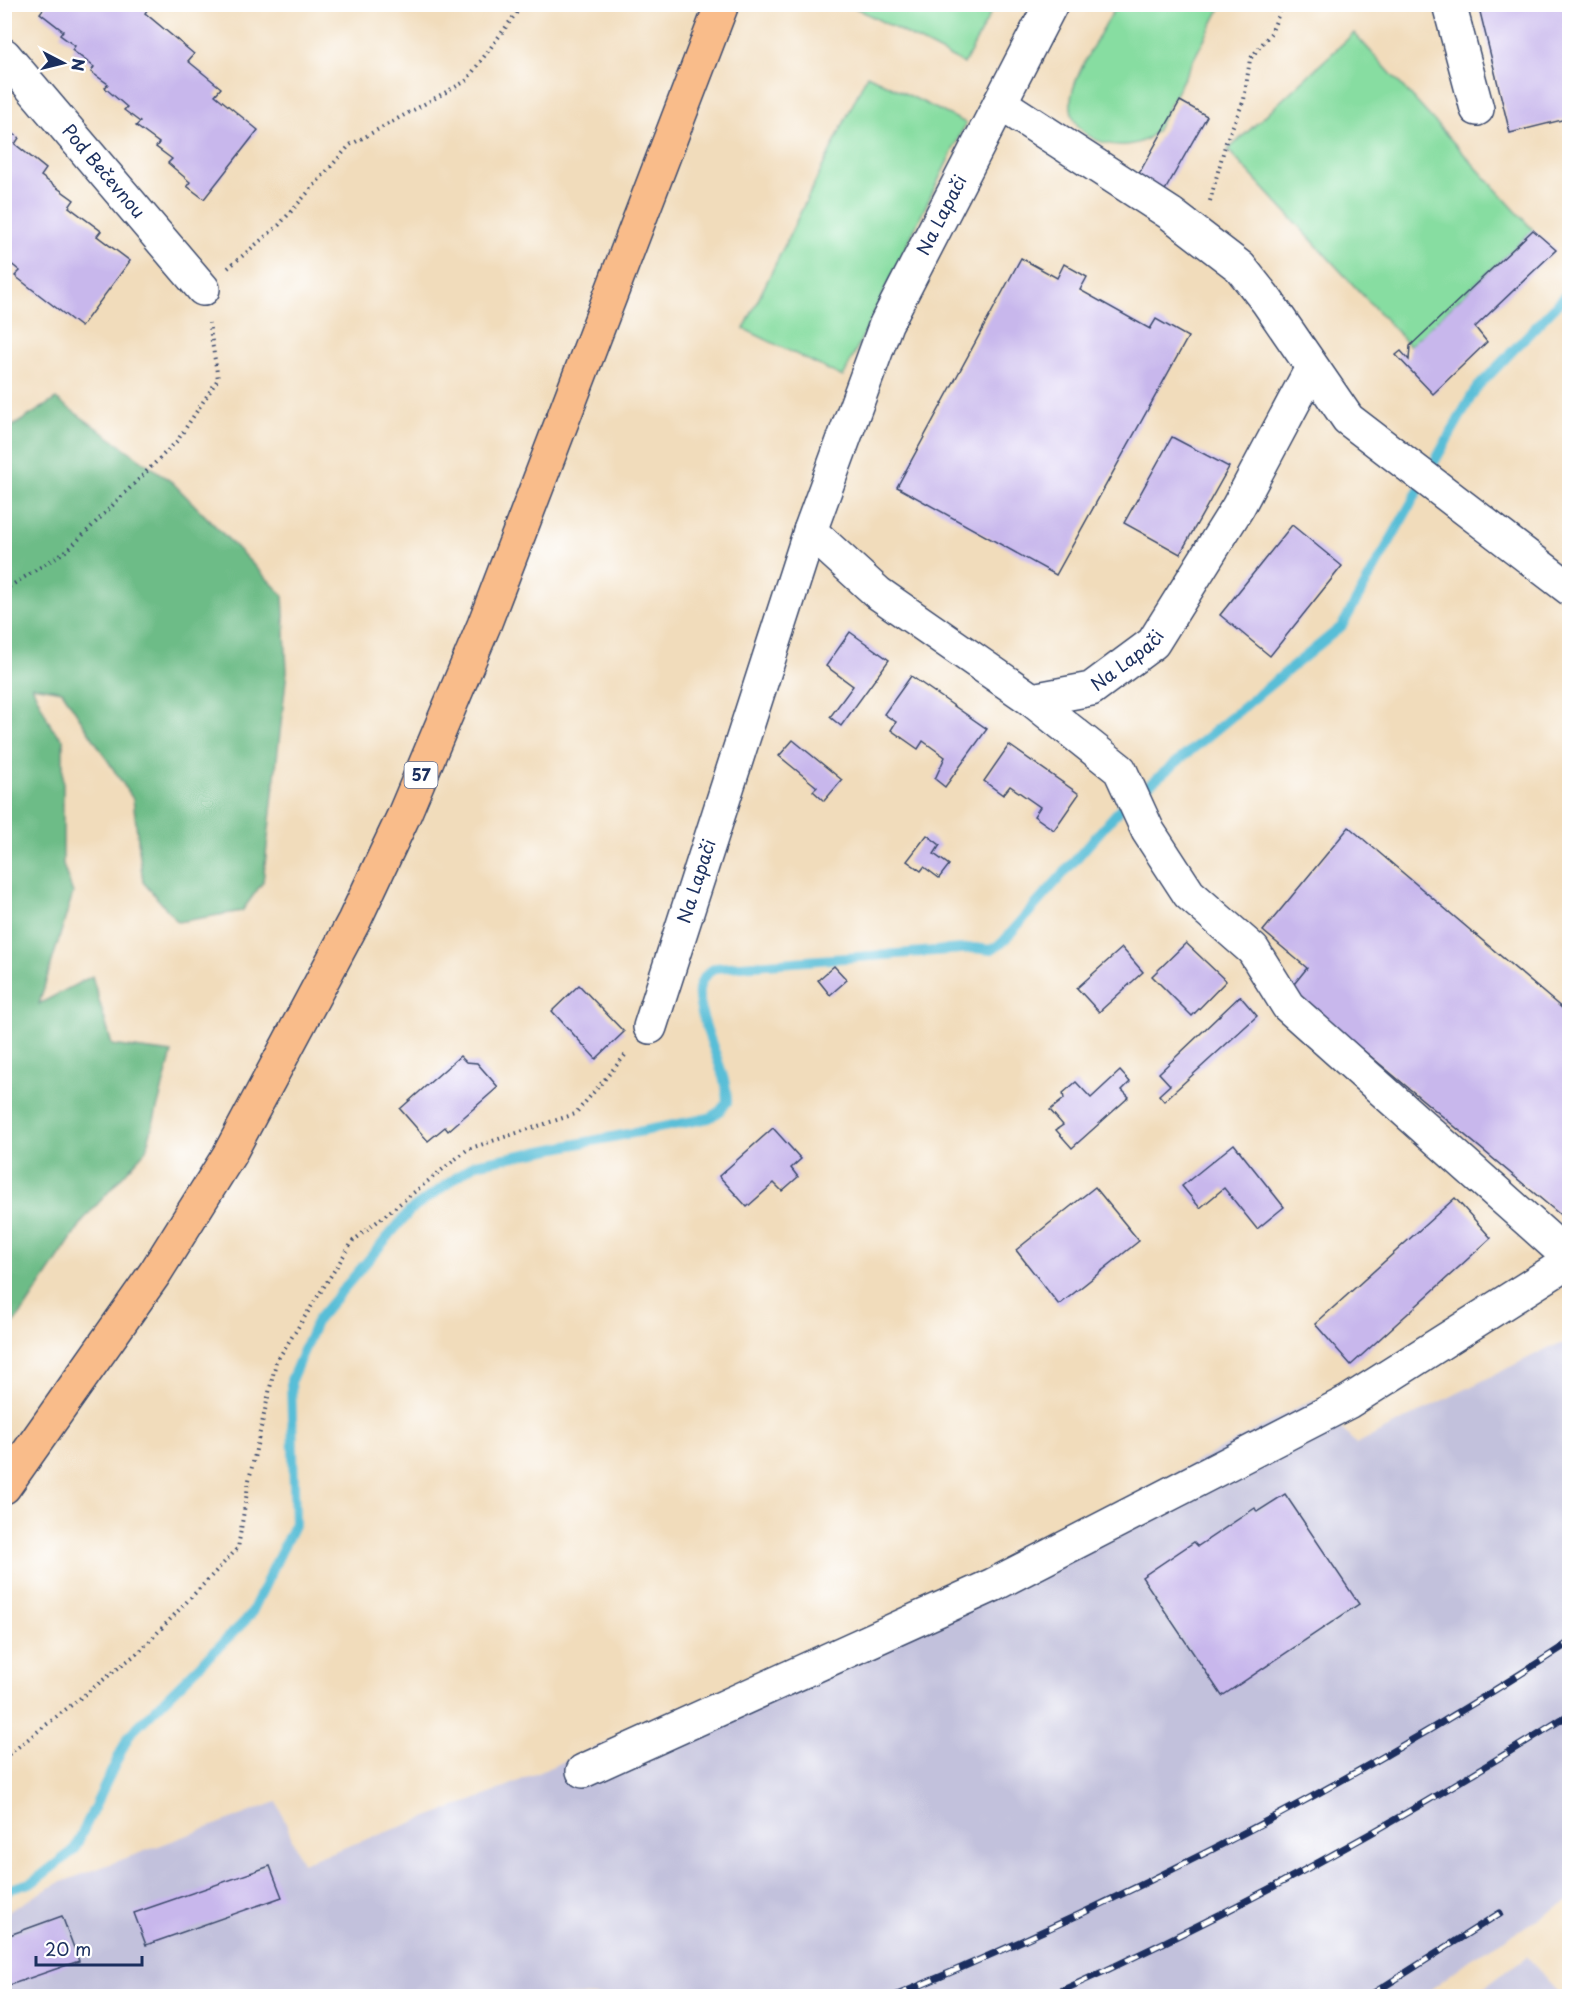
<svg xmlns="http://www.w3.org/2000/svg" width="1574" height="2001" viewBox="0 0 1574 2001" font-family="'Playpen Sans',sans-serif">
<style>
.industrial{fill:#c2c1dc}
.green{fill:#87dda1;stroke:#518680;stroke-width:1.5}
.forest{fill:#6dbc87;stroke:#447672;stroke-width:1.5}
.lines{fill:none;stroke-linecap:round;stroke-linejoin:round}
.stream{stroke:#59bed7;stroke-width:10}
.building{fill:#c8b7ec}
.minor-casing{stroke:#3b496c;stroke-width:36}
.major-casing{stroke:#3b496c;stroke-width:36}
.path{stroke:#3b496c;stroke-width:4;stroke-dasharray:1.5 4.5;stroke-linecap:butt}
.minor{stroke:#fff;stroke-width:33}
.major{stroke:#f9bc8a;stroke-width:33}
.rail-casing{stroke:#1b2f5e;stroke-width:7}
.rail{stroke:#fff;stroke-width:4.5;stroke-dasharray:14;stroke-linecap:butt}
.labels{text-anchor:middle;stroke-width:6;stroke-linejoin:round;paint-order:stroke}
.shield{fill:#fff;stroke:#5f6d8e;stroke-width:1.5}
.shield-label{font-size:16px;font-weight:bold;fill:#1b2f5e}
.street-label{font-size:18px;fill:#1b2f5e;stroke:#fff}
</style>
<rect width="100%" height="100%" fill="#fff"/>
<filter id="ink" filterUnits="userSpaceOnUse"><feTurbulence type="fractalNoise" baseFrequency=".0167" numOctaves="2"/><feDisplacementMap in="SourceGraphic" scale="12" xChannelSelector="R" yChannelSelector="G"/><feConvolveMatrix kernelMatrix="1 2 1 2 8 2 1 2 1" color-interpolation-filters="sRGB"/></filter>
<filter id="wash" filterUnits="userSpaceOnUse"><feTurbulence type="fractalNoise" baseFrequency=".008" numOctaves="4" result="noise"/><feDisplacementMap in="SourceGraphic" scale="24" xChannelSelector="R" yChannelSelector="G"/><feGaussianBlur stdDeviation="1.35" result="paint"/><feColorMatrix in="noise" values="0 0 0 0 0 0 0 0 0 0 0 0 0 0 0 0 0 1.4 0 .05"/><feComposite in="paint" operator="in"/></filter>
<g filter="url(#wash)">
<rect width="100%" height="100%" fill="#f1dcbb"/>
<g class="industrial">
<polygon points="1569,1342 1569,1901 1471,1959 1422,1996 5,1996 4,1914 56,1884 277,1802 302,1863 485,1796 953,1591 1314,1399 1356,1444 1550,1347"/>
<polygon points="1527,1956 1561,1996 1473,1996"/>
</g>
<g class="green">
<polygon points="850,5 850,4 995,5 964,64"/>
<path d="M 1117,5 L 1222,5 L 1156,131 C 1131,160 1066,142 1071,100 C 1073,75 1104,28 1117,5 Z"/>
<polygon points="1354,33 1533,230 1410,346 1228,150"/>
<polygon points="867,75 966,123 843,377 744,329"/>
</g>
<polygon class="forest" points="56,399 172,482 283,595 287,671 263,882 242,911 178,922 143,882 133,799 62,691 32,686 52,728 63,739 63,865 73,893 39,1004 92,976 112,1045 172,1053 146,1150 85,1218 24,1310 5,1334 5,431"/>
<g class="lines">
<path class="stream" d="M 4,1891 L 33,1882 L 74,1850 L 129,1735 L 250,1616 L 295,1523 L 291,1380 L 317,1320 L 410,1211 L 475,1164 L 709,1118 L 720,1111 L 727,1102 L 726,1089 C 722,1063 696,1013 699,990 C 700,980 707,973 715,968 L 974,948 L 990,950 L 1002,943 L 1121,808 L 1342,626 L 1475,390 L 1570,291"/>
</g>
<g id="blocks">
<g class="building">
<polygon points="47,4 151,4 145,13 194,54 188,61 221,88 215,95 258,130 204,199 187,186 190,182 168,163 172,159 156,147 159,143 136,126 140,122 124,110 127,107 105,88 108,84 91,72 94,67 72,50 75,46 60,35 63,31 40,13"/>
<polygon points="1478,4 1570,4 1570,118 1510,133"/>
<polygon points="1180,101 1207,116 1164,192 1137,177"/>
<polygon points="4,127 19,138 15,144 46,169 41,176 74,200 69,207 101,231 97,236 130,261 81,327 15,276 20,271 4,258"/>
<polygon points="1533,230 1556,250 1475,327 1487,342 1433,394 1396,355 1401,351 1409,360 1410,346"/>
<polygon points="1021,258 1057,278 1064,264 1087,277 1080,290 1150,329 1156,319 1188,337 1056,575 897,487"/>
<polygon points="1172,437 1229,467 1180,554 1124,523"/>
<polygon points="1292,525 1342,566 1270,656 1220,615"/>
<polygon points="850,632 889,660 841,726 830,717 853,686 826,666"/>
<polygon points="911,676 987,729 945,787 935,779 945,757 923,741 918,749 891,730 896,722 884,714"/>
<polygon points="793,740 842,780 824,801 813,791 817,787 779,756"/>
<polygon points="1009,745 1079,794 1054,830 1034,816 1040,807 1010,786 1003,795 984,781"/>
<polygon points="1349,827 1570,1015 1570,1223 1290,989 1307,968 1263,931"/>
<polygon points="927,835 940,845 934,854 949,865 939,878 924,867 921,871 907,861"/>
<polygon points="1186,943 1226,981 1192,1016 1152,976"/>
<polygon points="1122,948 1143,972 1099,1012 1077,988"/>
<polygon points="834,966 847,980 830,995 818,980"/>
<polygon points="579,985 624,1032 596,1059 552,1011"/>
<polygon points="1240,996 1257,1016 1164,1101 1159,1095 1170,1085 1159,1073"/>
<polygon points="460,1056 466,1062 477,1063 498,1087 448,1131 445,1127 428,1141 400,1109"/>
<polygon points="1120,1071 1130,1082 1122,1090 1129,1097 1072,1148 1056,1130 1063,1125 1050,1110 1064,1099 1063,1093 1076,1082 1091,1098"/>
<polygon points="773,1128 801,1159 791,1168 798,1177 782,1191 774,1183 747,1207 719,1176"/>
<polygon points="1234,1144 1284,1207 1257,1229 1224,1188 1200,1208 1182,1186"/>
<polygon points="1095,1187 1139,1241 1059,1305 1016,1250"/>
<polygon points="1455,1198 1491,1238 1351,1365 1315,1324"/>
<polygon points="1285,1494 1359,1604 1222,1696 1142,1577 1194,1542 1198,1546 1255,1508 1257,1512"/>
<polygon points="270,1866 282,1897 146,1945 134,1913"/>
<polygon points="62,1916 79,1961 4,1987 4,1937"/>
</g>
</g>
</g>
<g filter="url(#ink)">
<use href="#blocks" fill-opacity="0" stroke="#3b496c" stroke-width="1.5"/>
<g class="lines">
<g class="minor-casing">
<g id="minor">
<polyline points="1449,4 1477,109"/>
<path id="s1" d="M 4,55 L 203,289"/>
<polyline points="1000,103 1171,214 1240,267 1267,301 1348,419 1570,589"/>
<path id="s2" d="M 810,531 L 878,593 L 1032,700 L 1091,689 L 1153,643 L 1238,507 L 1312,368"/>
<polyline points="1032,700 1120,770 1148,831 1189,894 1253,950 1288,1006 1570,1258"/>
<path id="s3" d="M 650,1027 L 810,531 L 886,324 L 1051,4"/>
<polyline points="583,1771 993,1585 1348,1402 1570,1261"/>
</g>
</g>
<g class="major-casing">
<polyline id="major" points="4,1487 155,1273 229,1155 354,921 404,815 484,625 722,4"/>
</g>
<g class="path">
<polyline points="1210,201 1226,142 1244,100 1250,59 1271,33 1283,4"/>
<polyline points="228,268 279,225 350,145 466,81 523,4"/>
<polyline points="4,590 69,549 177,441 218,379 209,323"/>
<polyline points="4,1758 140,1651 238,1548 249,1480 276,1362 353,1241 468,1149 575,1114 628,1052"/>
</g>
<use href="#minor" class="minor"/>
<use href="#major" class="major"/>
<g class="rail-casing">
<g id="rail">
<path d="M 895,1996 C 1130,1898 1357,1782 1570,1642"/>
<path d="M 1050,1996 C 1229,1916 1404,1819 1570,1714"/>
<polyline points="1369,1996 1500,1913"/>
</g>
</g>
<use href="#rail" class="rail"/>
</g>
</g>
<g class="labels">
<rect class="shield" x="404.5" y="762" width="33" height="26" rx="4.5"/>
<g class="shield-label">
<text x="421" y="781">57</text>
</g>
<g class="street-label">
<text dy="6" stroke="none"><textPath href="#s1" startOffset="153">Pod Bečevnou</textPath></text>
<text dy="6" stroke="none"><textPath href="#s3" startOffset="864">Na Lapači</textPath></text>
<text dy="6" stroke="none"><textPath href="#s2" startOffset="386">Na Lapači</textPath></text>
<text dy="6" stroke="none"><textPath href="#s3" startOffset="153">Na Lapači</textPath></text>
</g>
</g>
<rect width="1574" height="2001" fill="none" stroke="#fff" stroke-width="24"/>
<g transform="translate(63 63) rotate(97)" stroke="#ffffff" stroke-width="4.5" paint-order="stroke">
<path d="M0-4.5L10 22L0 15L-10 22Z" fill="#1b2f5e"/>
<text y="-9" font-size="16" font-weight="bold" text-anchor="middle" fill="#1b2f5e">N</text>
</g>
<path d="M36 1956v9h106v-9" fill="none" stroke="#1b2f5e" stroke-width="3"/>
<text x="45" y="1956" font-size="18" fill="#1b2f5e" stroke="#ffffff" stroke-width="4.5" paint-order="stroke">20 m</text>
</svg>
